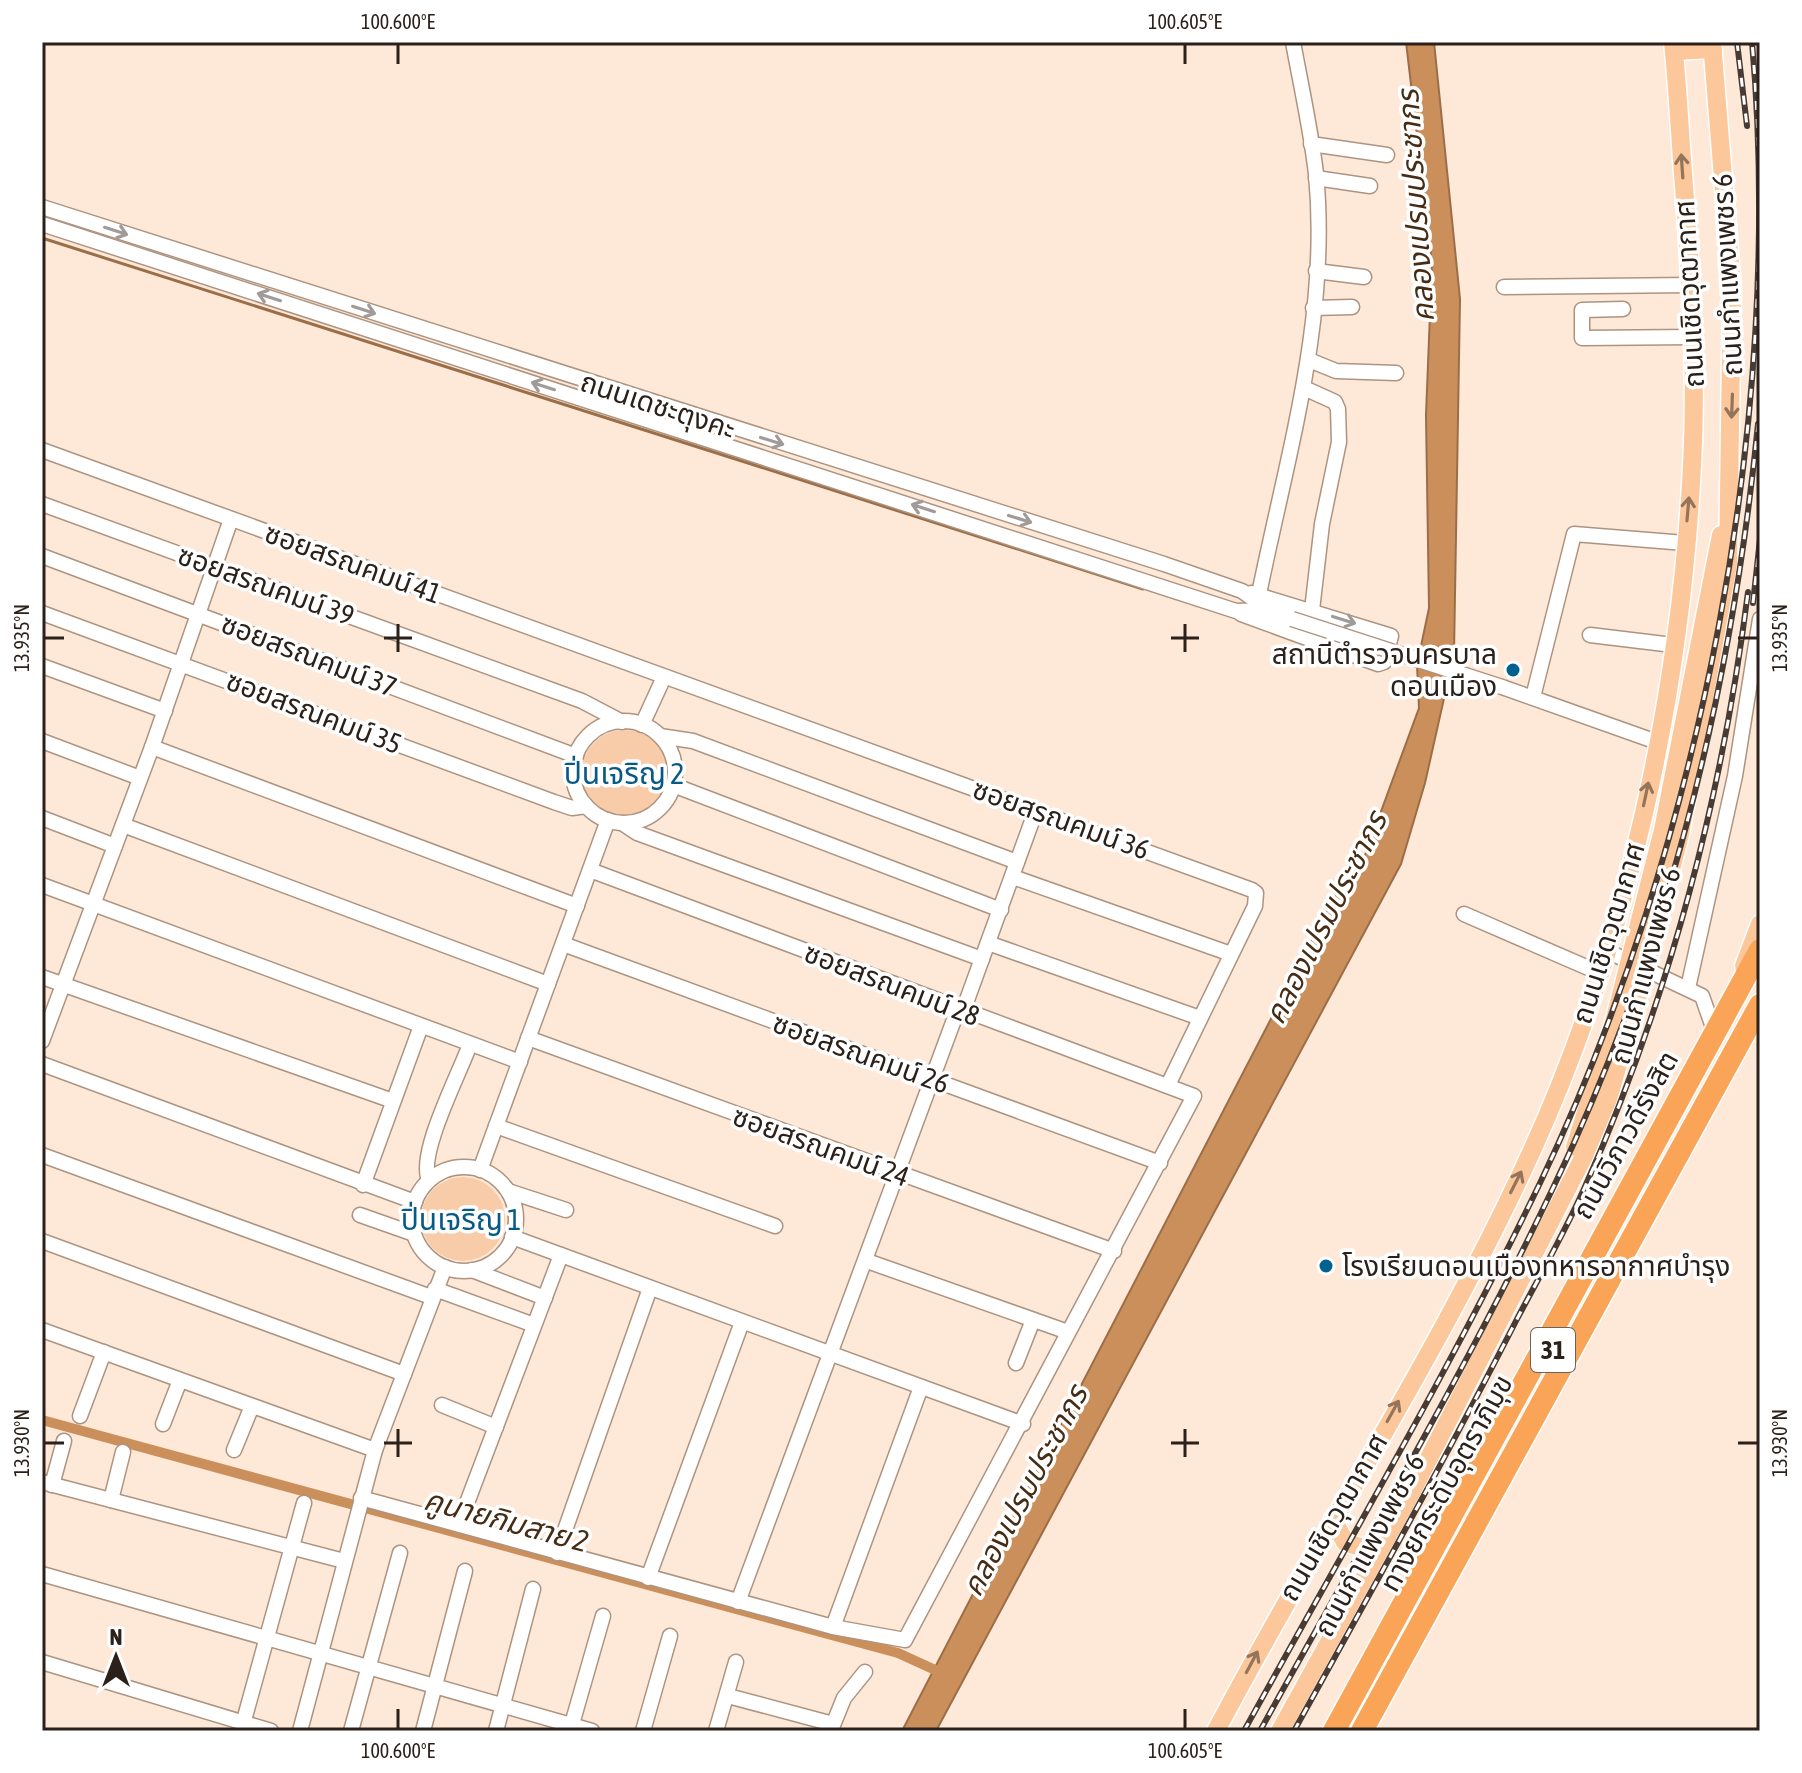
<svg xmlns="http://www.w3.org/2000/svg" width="1802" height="1773" viewBox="0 0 1802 1773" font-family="'Asap Condensed','Noto Sans Thai',sans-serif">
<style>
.green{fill:#f8cca9}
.water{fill:#cb8f5c;stroke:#9b6e48;stroke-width:2}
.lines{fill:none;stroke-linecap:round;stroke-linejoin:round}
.stream{stroke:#9b6e48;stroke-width:3}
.canal{stroke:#cb8f5c;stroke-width:10}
.minor-casing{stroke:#ad9480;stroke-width:17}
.major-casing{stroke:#fff;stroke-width:21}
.highway-casing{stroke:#fff;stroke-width:25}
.minor{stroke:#fff;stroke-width:14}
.major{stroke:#fcc89b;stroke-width:18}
.highway{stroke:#faa458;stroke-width:22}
.rail-casing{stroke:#473b33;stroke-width:6}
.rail{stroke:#fff;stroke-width:3;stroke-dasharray:9;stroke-linecap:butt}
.minor-bridge-casing{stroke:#ad9480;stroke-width:17;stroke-linecap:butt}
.minor-bridge{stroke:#fff;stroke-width:14}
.oneway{stroke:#94745a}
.oneway2{stroke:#a09b98}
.ticks{fill:none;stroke:#2b211a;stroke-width:3}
.poi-dot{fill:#00608f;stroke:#fff;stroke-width:3}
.labels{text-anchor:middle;stroke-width:7;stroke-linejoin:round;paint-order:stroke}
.shield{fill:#fff;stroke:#6b645f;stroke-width:2}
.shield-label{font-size:26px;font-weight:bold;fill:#2b211a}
.street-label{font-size:28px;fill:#2b211a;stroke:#fff}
.poi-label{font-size:28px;fill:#2b211a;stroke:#fff;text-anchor:end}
.water-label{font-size:30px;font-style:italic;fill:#462c15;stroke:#fff}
.neighbourhood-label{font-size:30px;fill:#085a86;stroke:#fff}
.neatline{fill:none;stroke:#2b211a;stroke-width:3}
.ticks-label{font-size:20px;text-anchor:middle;fill:#2b211a}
</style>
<rect width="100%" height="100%" fill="#fee8d7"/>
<g class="green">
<circle cx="625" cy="774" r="44"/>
<circle cx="463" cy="1219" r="42"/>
</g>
<polygon class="water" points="1406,42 1434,42 1460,299 1454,654 1425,783 1401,864 936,1731 902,1731 1332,901 1365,855 1419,708 1417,665 1429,608 1426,415 1432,263"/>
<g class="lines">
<polyline class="stream" points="42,238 1143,589"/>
<polyline class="canal" points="42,1420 898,1653 944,1674"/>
<g class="minor-casing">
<g id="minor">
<polyline points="1311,144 1387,155"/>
<polyline points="1316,178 1370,186"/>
<polyline points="42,207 1164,564 1242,591 1269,610 1292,619"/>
<polyline points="42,224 1236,611 1268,610"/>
<polyline points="1316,271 1364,277"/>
<polyline points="1504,287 1692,285"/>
<polyline points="1313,308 1352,307"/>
<polyline points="1623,309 1582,310 1582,338 1693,337"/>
<polyline points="1309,360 1336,371 1396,373"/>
<polyline points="1304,388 1335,402 1338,409 1339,442 1322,524 1312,610"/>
<polyline points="42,450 1252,890 1256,893 1255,906 1168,1085"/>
<polyline points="42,504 582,701 622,722"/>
<polyline points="42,556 576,756"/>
<path d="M 1259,594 C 1287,456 1330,317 1316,174 C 1311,130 1301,86 1293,42"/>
<polyline points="42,613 554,802 572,808 586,806"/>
<polyline points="1241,614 1378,664 1384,662 1391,636 1251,593"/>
<polyline points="1590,635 1673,645"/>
<polyline points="42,666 165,711"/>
<polyline points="1502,687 1657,742"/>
<polyline points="1533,697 1574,534 1685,543"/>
<circle cx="624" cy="772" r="51"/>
<polyline points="642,725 664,677"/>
<polyline points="660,736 693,741 1017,862"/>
<polyline points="42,741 140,778"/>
<polyline points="152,747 577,906"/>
<polyline points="673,785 1001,910"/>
<polyline points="42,818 115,846"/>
<polyline points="622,823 637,833 982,959"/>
<polyline points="123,825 548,984"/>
<polyline points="1013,877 1231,954"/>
<polyline points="42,885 520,1062"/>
<polyline points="1464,914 1600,973"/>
<polyline points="988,943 1200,1018"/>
<polyline points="563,944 1160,1163"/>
<polyline points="1607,951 1702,996 1715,1033"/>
<polyline points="42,977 393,1101"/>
<polyline points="1688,988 1735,776 1760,619"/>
<polyline points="963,1011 1036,810"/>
<polyline points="528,1038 1114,1251"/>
<polyline points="42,1041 152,747 231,519"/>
<polyline points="42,1064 415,1202"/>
<polyline points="496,1126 775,1226"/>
<polyline points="42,1155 431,1297"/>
<circle cx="464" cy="1219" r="52"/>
<polyline points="480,1170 608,820"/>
<path d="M 429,1180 C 417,1154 460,1073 470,1044"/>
<polyline points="363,1185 421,1026"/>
<polyline points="508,1191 566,1210"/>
<polyline points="360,1215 414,1234"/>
<polyline points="512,1237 1023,1424"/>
<polyline points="42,1241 404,1374"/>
<polyline points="867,1261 1068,1332"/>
<polyline points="472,1270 545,1298"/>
<polyline points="435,1289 534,1325"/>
<polyline points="42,1330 375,1450"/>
<polyline points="1016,1363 1033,1320"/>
<polyline points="442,1405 496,1427"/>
<polyline points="80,1416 104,1352"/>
<polyline points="163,1424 180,1380"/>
<polyline points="234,1450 252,1406"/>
<polyline points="42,1482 344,1561"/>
<polyline points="52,1485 64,1441"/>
<polyline points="361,1498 833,1627 905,1640 1194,1096 590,870"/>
<polyline points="111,1500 123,1452"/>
<polyline points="459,1524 561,1255"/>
<polyline points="557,1553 650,1288"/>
<polyline points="42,1574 592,1731"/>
<polyline points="648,1578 742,1322"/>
<polyline points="738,1602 958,1009"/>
<polyline points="833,1627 921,1387"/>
<polyline points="42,1662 271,1731"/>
<polyline points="728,1696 833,1724"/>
<polyline points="243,1724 304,1503"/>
<polyline points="831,1730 844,1698 865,1672"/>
<polyline points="300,1731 375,1450 445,1267"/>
<polyline points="351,1731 400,1553"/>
<polyline points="423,1731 465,1571"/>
<polyline points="496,1731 533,1589"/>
<polyline points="570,1731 603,1616"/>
<polyline points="643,1731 670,1636"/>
<polyline points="716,1731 736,1662"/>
</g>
</g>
<g class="major-casing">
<g id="major">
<polyline points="1674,51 1713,49"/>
<polyline points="1744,966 1760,924"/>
<polyline points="1575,1147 1611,1034 1663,830 1721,535"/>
<polyline points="1333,1519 1345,1542 1368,1550"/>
<path d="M 1216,1731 C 1319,1535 1443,1348 1534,1146 C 1628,938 1681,692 1692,465 C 1697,371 1691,279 1684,186 C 1680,138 1678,90 1673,42"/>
<polyline points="1280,1731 1408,1499 1583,1158 1608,1099 1646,967 1680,834 1728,564 1732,288 1712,42"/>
</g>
</g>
<g class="highway-casing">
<g id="highway">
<polyline points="1334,1731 1760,950"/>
<polyline points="1362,1731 1760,1005"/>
</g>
</g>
<use href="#minor" class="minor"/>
<use href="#major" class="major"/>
<use href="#highway" class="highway"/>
<g class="rail-casing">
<g id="rail">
<polyline points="1737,42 1747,126"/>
<polyline points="1753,603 1760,539"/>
<path d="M 1244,1731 C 1344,1549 1450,1370 1540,1183 C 1701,846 1785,415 1752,42"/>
<path d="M 1260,1731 C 1359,1551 1465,1373 1553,1188 C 1668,949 1732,687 1758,424"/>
<path d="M 1294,1731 C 1369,1595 1445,1460 1516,1321 C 1539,1277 1564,1234 1584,1189 C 1669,999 1722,799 1748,592"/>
</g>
</g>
<use href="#rail" class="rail"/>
<g class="minor-bridge-casing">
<polyline id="minor-bridge" points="1292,619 1502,687"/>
</g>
<use href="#minor-bridge" class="minor-bridge"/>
</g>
<defs><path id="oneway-shaft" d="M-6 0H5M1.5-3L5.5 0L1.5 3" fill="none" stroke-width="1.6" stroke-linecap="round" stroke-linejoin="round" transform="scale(2)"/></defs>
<g class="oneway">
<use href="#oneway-shaft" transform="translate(1682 166) rotate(-94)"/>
<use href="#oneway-shaft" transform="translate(1732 406) rotate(92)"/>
<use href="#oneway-shaft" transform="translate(1688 509) rotate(-85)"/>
<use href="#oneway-shaft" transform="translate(1646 794) rotate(-78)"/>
<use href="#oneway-shaft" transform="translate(1516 1182) rotate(-63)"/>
<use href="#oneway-shaft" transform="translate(1393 1411) rotate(-61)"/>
<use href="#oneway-shaft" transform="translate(1252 1662) rotate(-62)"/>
</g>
<g class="oneway2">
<use href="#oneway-shaft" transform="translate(116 231) rotate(18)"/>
<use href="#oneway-shaft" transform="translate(269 297) rotate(-162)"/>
<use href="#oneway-shaft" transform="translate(364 310) rotate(18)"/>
<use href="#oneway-shaft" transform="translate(543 386) rotate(-162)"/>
<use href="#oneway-shaft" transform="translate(772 441) rotate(17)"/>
<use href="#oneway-shaft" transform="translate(923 508) rotate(-162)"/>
<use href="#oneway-shaft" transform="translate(1020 519) rotate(17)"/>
<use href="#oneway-shaft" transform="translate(1344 620) rotate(17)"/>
</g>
<path class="ticks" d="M 398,44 L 398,64M 1185,44 L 1185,64M 398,624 L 398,652M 1185,624 L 1185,652M 44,638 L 64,638M 384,638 L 412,638M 1171,638 L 1199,638M 1738,638 L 1758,638M 398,1429 L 398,1457M 1185,1429 L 1185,1457M 44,1443 L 64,1443M 384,1443 L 412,1443M 1171,1443 L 1199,1443M 1738,1443 L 1758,1443M 398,1709 L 398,1729M 1185,1709 L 1185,1729"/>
<g class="poi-dot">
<circle cx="1513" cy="670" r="8"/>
<circle cx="1326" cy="1266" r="8"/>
</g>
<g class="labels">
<rect class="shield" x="1531" y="1328" width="44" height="44" rx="6"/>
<g class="shield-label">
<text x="1553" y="1359">31</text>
</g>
<g class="street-label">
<text transform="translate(1727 275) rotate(-93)" y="10">ถนนกำแพงเพชร 6</text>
<text transform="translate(1689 294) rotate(-93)" y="10">ถนนเชิดวุฒากาศ</text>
<text transform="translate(658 405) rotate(18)" y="10">ถนนเดชะตุงคะ</text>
<text transform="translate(353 563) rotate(20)" y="10">ซอยสรณคมน์ 41</text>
<text transform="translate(266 585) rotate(20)" y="10">ซอยสรณคมน์ 39</text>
<text transform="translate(309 655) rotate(21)" y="10">ซอยสรณคมน์ 37</text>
<text transform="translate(314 712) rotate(21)" y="10">ซอยสรณคมน์ 35</text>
<text transform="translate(1061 819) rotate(20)" y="10">ซอยสรณคมน์ 36</text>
<text transform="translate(1608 933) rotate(-73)" y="10">ถนนเชิดวุฒากาศ</text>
<text transform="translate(1645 966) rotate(-75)" y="10">ถนนกำแพงเพชร 6</text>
<text transform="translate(892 984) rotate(21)" y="10">ซอยสรณคมน์ 28</text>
<text transform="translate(861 1053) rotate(20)" y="10">ซอยสรณคมน์ 26</text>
<text transform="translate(1625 1135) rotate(-61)" y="10">ถนนวิภาวดีรังสิต</text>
<text transform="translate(821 1146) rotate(20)" y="10">ซอยสรณคมน์ 24</text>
<text transform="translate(1446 1483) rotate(-61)" y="10">ทางยกระดับอุตราภิมุข</text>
<text transform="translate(1333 1517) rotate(-60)" y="10">ถนนเชิดวุฒากาศ</text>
<text transform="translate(1369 1545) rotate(-62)" y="10">ถนนกำแพงเพชร 6</text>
</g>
<g class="poi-label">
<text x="1497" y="664">สถานีตำรวจนครบาล<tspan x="1497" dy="32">ดอนเมือง</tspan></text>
<text x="1342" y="1276" text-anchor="start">โรงเรียนดอนเมืองทหารอากาศบำรุง</text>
</g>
<g class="water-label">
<text transform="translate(1416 206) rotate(-94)" y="10">คลองเปรมประชากร</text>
<text transform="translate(1326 918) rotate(-63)" y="10">คลองเปรมประชากร</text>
<text transform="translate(1025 1491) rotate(-62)" y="10">คลองเปรมประชากร</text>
<text transform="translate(506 1521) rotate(15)" y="10">คูนายกิมสาย 2</text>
</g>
<g class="neighbourhood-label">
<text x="624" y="784">ปิ่นเจริญ 2</text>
<text x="461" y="1230">ปิ่นเจริญ 1</text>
</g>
</g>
<rect width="1802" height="1773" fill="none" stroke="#ffffff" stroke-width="88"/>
<g transform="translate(116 1657)" stroke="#ffffff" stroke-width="6" paint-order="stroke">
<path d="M0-6L14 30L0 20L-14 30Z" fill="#2b211a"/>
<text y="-12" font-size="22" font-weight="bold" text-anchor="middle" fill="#2b211a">N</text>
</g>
<rect x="44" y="44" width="1714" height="1685" class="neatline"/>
<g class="ticks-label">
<text x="398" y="29">100.600°E</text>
<text x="1185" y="29">100.605°E</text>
<text transform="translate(22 638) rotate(-90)" y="7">13.935°N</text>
<text transform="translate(1780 638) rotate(-90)" y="7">13.935°N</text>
<text transform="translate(22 1443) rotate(-90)" y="7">13.930°N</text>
<text transform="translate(1780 1443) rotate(-90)" y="7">13.930°N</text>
<text x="398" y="1758">100.600°E</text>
<text x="1185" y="1758">100.605°E</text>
</g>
</svg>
